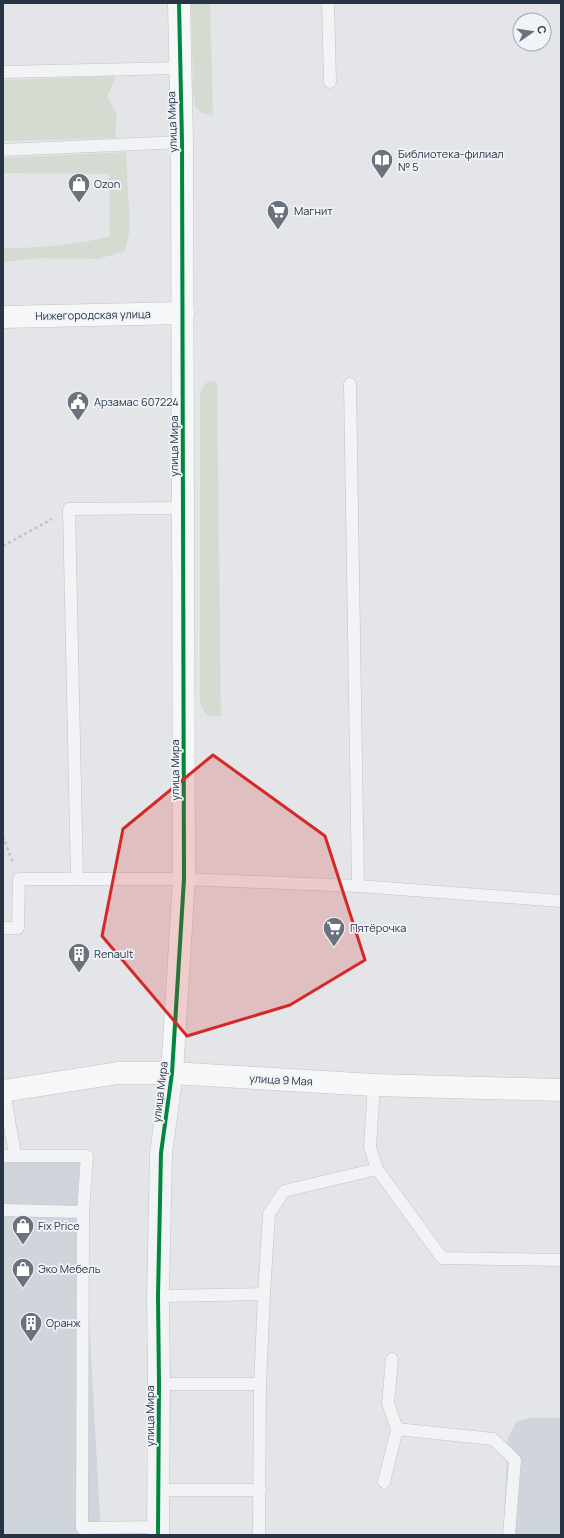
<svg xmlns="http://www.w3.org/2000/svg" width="564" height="1538" viewBox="0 0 564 1538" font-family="Manrope,sans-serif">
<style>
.built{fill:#d0d5dc}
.green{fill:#d4dcd2}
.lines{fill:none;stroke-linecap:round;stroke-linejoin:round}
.lane-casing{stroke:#c1c3c6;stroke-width:13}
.street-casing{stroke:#c1c3c6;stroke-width:23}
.secondary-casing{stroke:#c1c3c6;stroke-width:23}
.path{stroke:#c1c4c7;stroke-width:2.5;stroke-dasharray:3 3;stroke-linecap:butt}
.lane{stroke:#f2f3f4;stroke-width:12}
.street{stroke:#f2f3f4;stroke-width:22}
.secondary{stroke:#f6f7f7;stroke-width:22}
.cycleway-casing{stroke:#f0f4f8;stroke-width:6}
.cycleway{stroke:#00873e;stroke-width:4}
.marked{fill:#d62828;fill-opacity:0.2;stroke:#d62828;stroke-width:3;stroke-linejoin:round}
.labels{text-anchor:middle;stroke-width:3.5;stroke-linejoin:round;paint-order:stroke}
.street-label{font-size:11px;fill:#273444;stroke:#f0f4f8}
.poi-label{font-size:11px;fill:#273444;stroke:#f0f4f8;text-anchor:start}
</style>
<rect width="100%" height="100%" fill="#e3e5e8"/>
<g class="built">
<polygon points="3,1156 87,1156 83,1212 101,1535 3,1535"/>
<polygon points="531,1418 561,1418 561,1535 503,1535 508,1438 517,1421"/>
</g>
<g class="green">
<polygon points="191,3 210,3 213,116 202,113 195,106 193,87"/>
<polygon points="116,76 107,97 117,114 115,138 3,141 3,80"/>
<path d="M 126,152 L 130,229 L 125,251 L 98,259 L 41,258 L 3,262 L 3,248 C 36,248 79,245 110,236 L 109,174 L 3,173 L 3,158 Z"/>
<path d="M 212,381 L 217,382 L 221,716 C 207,718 206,715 200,703 L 200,393 L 206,383 Z"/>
</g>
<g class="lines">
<g class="lane-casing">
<g id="lane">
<polyline points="328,3 330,82"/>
<polyline points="3,72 180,68"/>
<polyline points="3,150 182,142"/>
<polyline points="350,384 358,886"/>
<polyline points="183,508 69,509 77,879 184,879 358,886 561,901"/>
<polyline points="3,928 18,928 19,879 77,879"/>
<polyline points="374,1085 370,1147 377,1169 442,1258 561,1260"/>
<polyline points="4,1091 15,1155"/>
<polyline points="3,1156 87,1156 83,1212 82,1528 158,1527 158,1522"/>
<polyline points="3,1210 83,1212"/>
<polyline points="158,1296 264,1294"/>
<polyline points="392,1359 388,1403 397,1429"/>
<polyline points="159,1384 260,1384 259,1535"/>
<polyline points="260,1384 264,1294 269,1214 284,1191 377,1169"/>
<polyline points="384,1482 397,1429 493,1439 515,1460 509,1535"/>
<polyline points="158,1496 158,1490 260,1490"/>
</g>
</g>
<g class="street-casing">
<polyline id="street" points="158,1535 159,1384 158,1296 161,1153 172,1073"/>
</g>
<g class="secondary-casing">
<g id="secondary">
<polyline points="3,317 183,313"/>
<polyline points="172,1073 184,879 182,142 179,3"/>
<polyline points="3,1091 118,1073 172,1073 374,1085 561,1090"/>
</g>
</g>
<g class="path">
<polyline points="3,546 52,519"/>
<polyline points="3,836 13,863"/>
</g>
<use href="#lane" class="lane"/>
<use href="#street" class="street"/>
<use href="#secondary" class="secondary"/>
<g class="cycleway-casing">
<polyline id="cycleway" points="158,1535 159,1384 158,1296 161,1153 172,1073 184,879 182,142 179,3"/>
</g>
<use href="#cycleway" class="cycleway"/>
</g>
<path class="marked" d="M 213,755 L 325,836 L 365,960 L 290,1005 L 187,1036 L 102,936 L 123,829 Z"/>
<defs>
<g id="library-pin" transform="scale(1.15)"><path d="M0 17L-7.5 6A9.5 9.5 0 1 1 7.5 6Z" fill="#69727d" stroke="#f0f4f8"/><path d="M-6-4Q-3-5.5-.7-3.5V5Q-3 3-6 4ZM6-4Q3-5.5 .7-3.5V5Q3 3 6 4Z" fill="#fff"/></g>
<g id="shop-pin" transform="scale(1.15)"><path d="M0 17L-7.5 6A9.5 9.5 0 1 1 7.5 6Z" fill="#69727d" stroke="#f0f4f8"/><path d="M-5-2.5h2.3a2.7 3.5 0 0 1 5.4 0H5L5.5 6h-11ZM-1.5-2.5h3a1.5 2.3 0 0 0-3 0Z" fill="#fff"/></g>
<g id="supermarket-pin" transform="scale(1.15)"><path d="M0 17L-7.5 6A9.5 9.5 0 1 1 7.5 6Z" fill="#69727d" stroke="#f0f4f8"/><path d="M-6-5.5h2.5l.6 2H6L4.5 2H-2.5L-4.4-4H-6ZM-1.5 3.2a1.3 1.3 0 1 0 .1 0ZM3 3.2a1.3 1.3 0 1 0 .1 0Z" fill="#fff"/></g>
<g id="civic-pin" transform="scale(1.15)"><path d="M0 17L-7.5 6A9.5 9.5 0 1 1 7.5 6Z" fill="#69727d" stroke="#f0f4f8"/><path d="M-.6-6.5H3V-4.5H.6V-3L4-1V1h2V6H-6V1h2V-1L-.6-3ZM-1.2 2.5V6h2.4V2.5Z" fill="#fff"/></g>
<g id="building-pin" transform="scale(1.15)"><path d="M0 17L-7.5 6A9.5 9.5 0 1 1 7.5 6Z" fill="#69727d" stroke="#f0f4f8"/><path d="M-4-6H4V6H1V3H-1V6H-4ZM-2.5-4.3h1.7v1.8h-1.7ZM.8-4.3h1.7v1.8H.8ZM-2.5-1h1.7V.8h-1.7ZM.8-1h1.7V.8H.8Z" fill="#fff"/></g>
</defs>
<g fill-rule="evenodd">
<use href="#library-pin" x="382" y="160"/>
<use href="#shop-pin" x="79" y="184"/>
<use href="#supermarket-pin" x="278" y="211"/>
<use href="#civic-pin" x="78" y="402"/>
<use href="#supermarket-pin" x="334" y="928"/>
<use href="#building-pin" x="79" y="954"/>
<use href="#shop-pin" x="23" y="1226"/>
<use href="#shop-pin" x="23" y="1269"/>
<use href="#building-pin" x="31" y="1323"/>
</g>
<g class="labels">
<g class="street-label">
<text transform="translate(172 122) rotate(-92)" y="4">улица Мира</text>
<text transform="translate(93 315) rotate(-1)" y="4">Нижегородская улица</text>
<text transform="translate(174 446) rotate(-90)" y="4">улица Мира</text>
<text transform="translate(175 770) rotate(-90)" y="4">улица Мира</text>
<text transform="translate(281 1080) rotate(3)" y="4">улица 9 Мая</text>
<text transform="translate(160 1092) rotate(-83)" y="4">улица Мира</text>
<text transform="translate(150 1416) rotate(-90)" y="4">улица Мира</text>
</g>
<g class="poi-label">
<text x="398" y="158">Библиотека-филиал<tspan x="398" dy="13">№ 5</tspan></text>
<text x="94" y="188">Ozon</text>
<text x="294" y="215">Магнит</text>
<text x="94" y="406">Арзамас 607224</text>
<text x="350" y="932">Пятёрочка</text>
<text x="94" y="958">Renault</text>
<text x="38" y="1230">Fix Price</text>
<text x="38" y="1273">Эко Мебель</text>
<text x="46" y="1327">Оранж</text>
</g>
</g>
<rect width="564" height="1538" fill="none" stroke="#273444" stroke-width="8"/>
<g transform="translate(532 32) rotate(77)"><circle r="19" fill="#f0f4f8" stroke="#a0a7b0"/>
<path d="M0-3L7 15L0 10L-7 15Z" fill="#69727d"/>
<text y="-6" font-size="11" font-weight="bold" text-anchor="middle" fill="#273444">С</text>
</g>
</svg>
